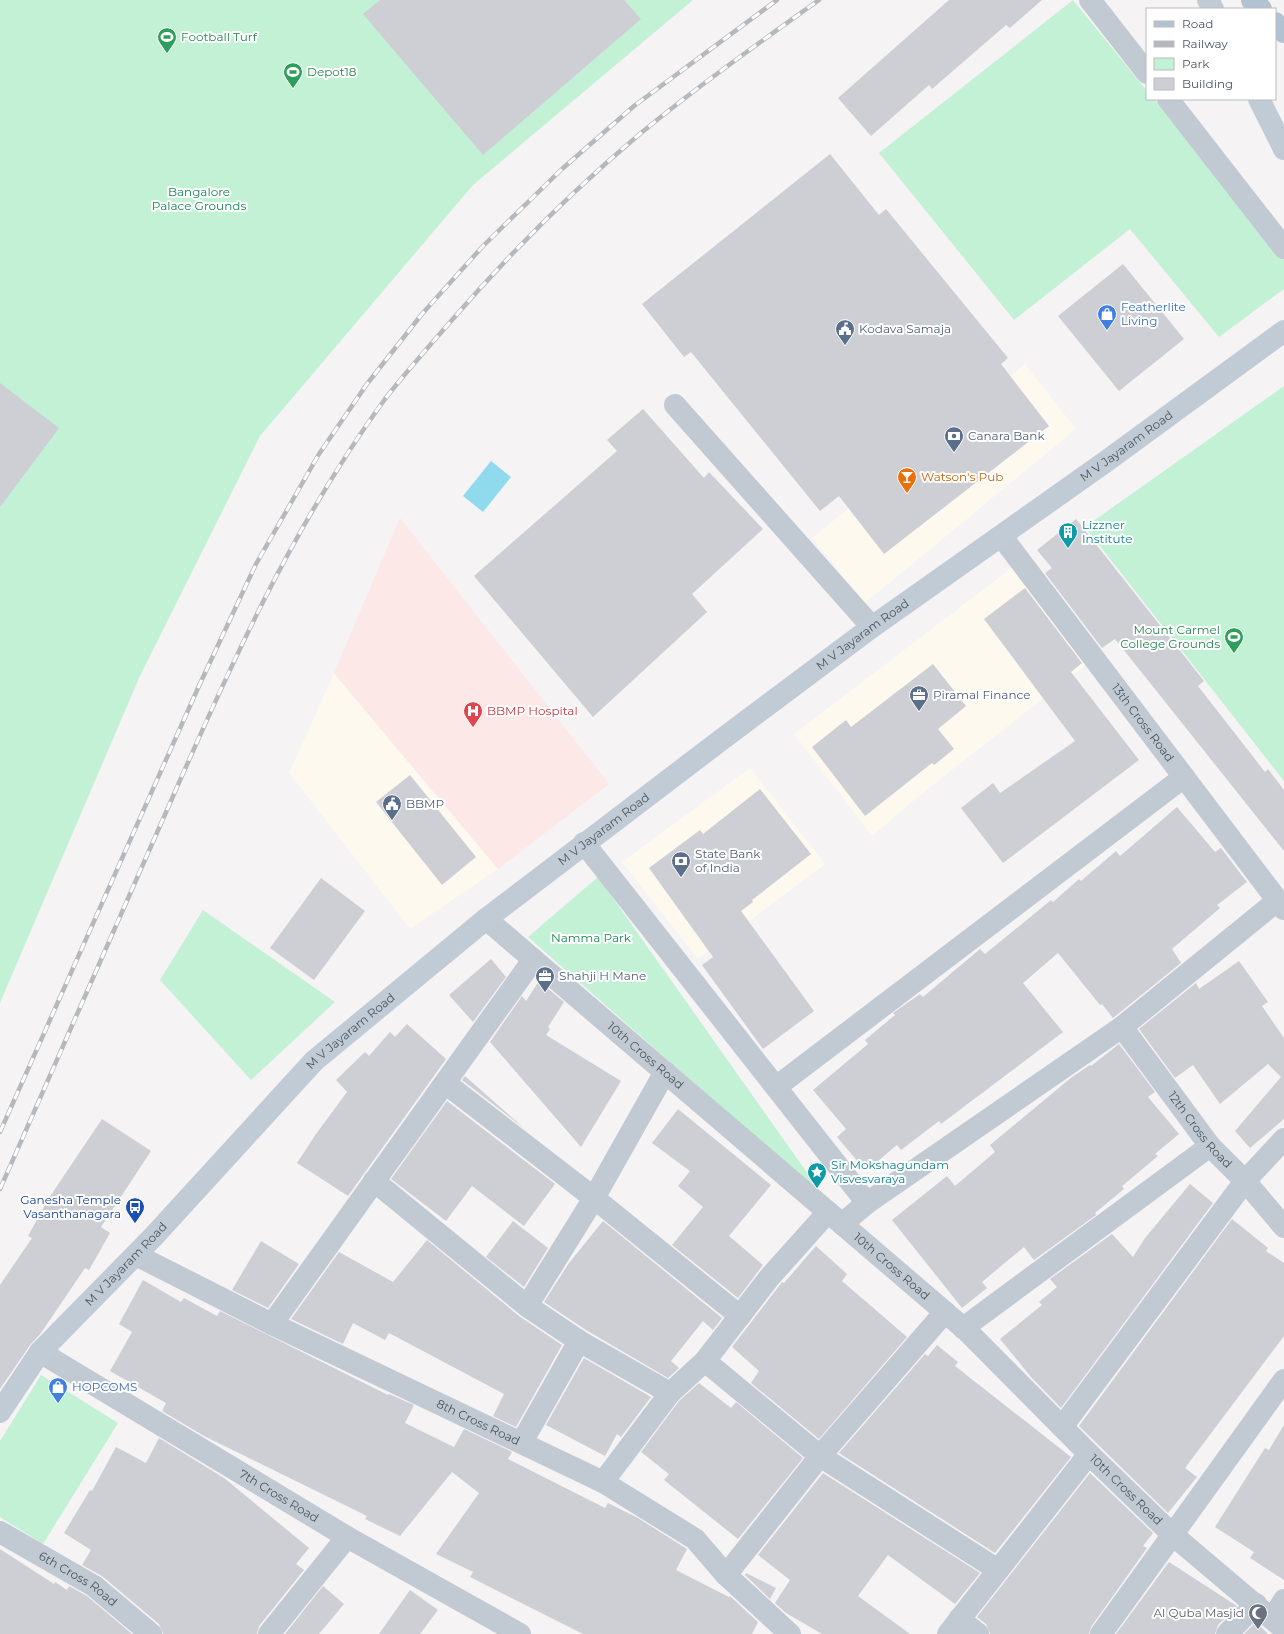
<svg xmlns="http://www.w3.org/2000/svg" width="1284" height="1634" viewBox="0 0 1284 1634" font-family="Montserrat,sans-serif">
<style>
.commercial{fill:#fdf9ef}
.medical{fill:#fce8e6}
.green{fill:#c3f1d5}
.water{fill:#90daee}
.building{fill:#cdcfd5}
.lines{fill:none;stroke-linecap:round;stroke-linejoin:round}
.street{stroke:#c1cad2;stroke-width:22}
.secondary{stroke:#c1cbd6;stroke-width:22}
.primary{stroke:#b3c2d1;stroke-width:22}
.rail-casing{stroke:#b5b8bd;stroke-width:4.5}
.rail{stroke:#fff;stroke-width:3;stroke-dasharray:9;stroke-linecap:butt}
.labels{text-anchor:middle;stroke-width:4;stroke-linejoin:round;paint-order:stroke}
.leisure-label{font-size:12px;fill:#27864d;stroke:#fff;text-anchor:start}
.park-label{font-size:12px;fill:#17864f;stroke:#fff}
.shop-label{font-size:12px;fill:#366cbe;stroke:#fff;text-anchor:start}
.service-label{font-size:12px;fill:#4e5e75;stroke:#fff;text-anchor:start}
.street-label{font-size:12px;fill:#4a5661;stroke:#fff}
.food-label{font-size:12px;fill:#c56008;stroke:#fff;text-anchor:start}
.culture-label{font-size:12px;fill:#0d838f;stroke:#fff;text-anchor:start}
.health-label{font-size:12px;fill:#be3a42;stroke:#fff;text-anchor:start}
.transit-label{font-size:12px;fill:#164399;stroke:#fff;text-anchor:end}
.worship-label{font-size:12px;fill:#5b616d;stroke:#fff;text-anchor:end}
</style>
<rect width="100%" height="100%" fill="#f5f3f3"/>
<g class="commercial">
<polygon points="1025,364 1076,429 865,603 812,538"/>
<polygon points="1018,563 1091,661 929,788 872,836 794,734"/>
<polygon points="334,673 498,869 410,929 289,773"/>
<polygon points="750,768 825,864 698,959 622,862"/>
</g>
<polygon class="medical" points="400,518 609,784 498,869 334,673"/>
<g class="green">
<polygon points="0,0 693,0 473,185 260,436 139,678 0,1003"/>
<polygon points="1073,0 1147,91 1147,99 1154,99 1284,259 1284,289 1219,337 1130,229 1014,320 879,153"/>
<polygon points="1284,386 1284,781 1085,527"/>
<polygon points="598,877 813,1181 810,1185 528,937"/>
<polygon points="203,910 335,1002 251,1080 160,980"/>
<polygon points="41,1375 118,1423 43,1544 0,1517 0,1441"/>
</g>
<polygon class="water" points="491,461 511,477 483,512 463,496"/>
<g class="building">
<polygon points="380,0 624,0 641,19 483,155 363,14"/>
<polygon points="949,0 1042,0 1010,28 1006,25 932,89 929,85 871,136 838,98"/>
<polygon points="830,154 879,215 886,209 1008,358 1001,364 1049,426 884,554 839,496 820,511 691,352 684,357 642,304"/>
<polygon points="1123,264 1184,339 1119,391 1058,316"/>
<polygon points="0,383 59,428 0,507"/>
<polygon points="643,409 704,478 709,472 763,529 692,594 707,612 593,717 474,576 617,451 607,440"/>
<polygon points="1076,519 1204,681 1198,686 1265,772 1268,769 1284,790 1284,851 1115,639 1102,648 1045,573 1052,568 1037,550"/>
<polygon points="1025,588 1082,663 1071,672 1139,760 1003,863 961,808 993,783 1000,793 1075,741 984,619"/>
<polygon points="933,664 966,706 938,729 954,749 934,765 932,763 865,816 812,747 846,720 851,727"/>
<polygon points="410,775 476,857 442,885 376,802"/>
<polygon points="760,789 811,854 752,900 753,902 741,911 814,1011 763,1049 702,965 713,957 649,868 700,830 703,834"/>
<polygon points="1177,807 1215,852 1221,848 1247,882 1217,905 1220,908 1172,949 1181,963 1113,1018 1102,1004 1100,1005 1058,953 1023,983 1063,1032 941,1124 939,1121 901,1150 897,1145 866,1171 837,1137 846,1129 813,1090 868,1044 865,1040 895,1015 893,1013 920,994 923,997 980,949 985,954 1051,900 1053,902 1079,879 1081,881 1116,851 1120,856"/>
<polygon points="321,878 365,911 314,980 270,948"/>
<polygon points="491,959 506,977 473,1022 449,995"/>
<polygon points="1239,961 1268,1002 1262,1006 1284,1038 1284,1119 1250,1148 1235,1131 1281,1077 1268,1064 1220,1104 1193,1065 1175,1078 1139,1029 1196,983 1199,989"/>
<polygon points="539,981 564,1002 548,1027 550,1029 546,1035 621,1081 581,1147 490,1042 522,996 526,1001"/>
<polygon points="407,1024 446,1059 348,1196 297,1163 316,1134 347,1092 336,1080 365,1052 369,1056 390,1032 395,1037"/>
<polygon points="1119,1044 1155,1092 1148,1097 1179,1134 1155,1154 1158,1156 1122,1186 1124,1189 1095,1213 1096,1215 1034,1260 1024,1247 982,1282 987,1288 962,1308 892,1220 947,1176 955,1186 995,1152 990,1145 1072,1077 1090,1065 1091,1066"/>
<polygon points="465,1076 525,1129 462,1080"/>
<polygon points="447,1101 555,1184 524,1226 472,1186 446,1221 391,1179"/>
<polygon points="678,1109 771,1185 729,1236 763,1265 738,1298 672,1245 703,1207 678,1186 690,1171 652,1143"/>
<polygon points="102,1119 151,1151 101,1227 110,1233 89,1270 85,1268 41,1333 30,1345 0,1389 0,1285 32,1238 28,1236 49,1198"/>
<polygon points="1190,1184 1213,1203 1061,1408 1031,1377 1000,1339 1042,1305 1039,1302 1057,1287 1050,1279 1112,1234 1133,1257 1145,1238"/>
<polygon points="1232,1219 1268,1248 1266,1251 1284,1263 1284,1336 1185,1468 1197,1477 1168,1513 1079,1426"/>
<polygon points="513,1221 548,1248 524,1287 486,1257"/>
<polygon points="603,1221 722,1318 713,1330 703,1321 671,1361 679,1368 668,1378 586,1330 544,1302 569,1263"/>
<polygon points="427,1240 519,1316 562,1345 516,1427 493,1416 504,1394 389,1333 385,1340 353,1323 343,1344 291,1319 339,1252 393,1282"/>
<polygon points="261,1241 299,1264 268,1308 232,1290"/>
<polygon points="816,1246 847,1274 842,1281 907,1337 819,1439 751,1383 759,1371 732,1347 779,1286 782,1282 784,1283"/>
<polygon points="143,1280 181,1302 184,1298 217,1316 220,1311 388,1395 389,1394 414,1405 405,1423 454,1447 464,1429 512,1452 508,1459 605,1508 608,1503 638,1518 687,1549 676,1570 729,1597 730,1596 758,1622 752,1634 583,1634 470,1577 473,1572 436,1554 479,1493 452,1472 400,1536 365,1519 367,1516 204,1436 162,1411 166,1403 110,1371 132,1332 119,1324"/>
<polygon points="937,1345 958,1362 955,1366 1071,1457 995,1553 839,1453 925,1354 928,1356"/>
<polygon points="584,1358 651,1397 621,1437 617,1434 605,1456 546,1425"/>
<polygon points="699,1383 731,1408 736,1402 803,1458 738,1539 664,1480 669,1474 641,1452 679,1401"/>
<polygon points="1284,1425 1284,1580 1250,1558 1254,1552 1215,1527 1265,1448 1269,1450"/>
<polygon points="159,1438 224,1478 309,1548 296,1564 304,1570 259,1626 257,1634 163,1634 159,1624 102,1576 82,1565 91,1550 64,1533 90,1490 92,1491 116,1447 146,1463"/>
<polygon points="823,1473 980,1573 955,1604 888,1555 858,1596 910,1634 822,1634 786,1613 775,1603 790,1580 758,1555"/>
<polygon points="1090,1473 1153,1533 1143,1546 1147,1548 1091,1627 1089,1634 990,1634 986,1624 977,1617"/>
<polygon points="0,1549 54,1584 55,1582 67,1590 69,1586 87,1596 132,1634 0,1634"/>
<polygon points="1169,1562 1237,1606 1218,1625 1215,1634 1116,1634"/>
<polygon points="746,1573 776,1588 770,1599 745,1575"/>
<polygon points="323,1586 344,1604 319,1634 285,1634"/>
<polygon points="410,1590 438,1610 420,1634 379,1634"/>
<polygon points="1256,1622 1268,1634 1244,1634"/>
</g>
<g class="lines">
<g class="street">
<polyline points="1090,0 1147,73"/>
<polyline points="1168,99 1284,248"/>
<polyline points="675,405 872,627"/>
<path id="s1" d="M 1002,537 L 1284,909"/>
<polyline points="584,843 867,1203 842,1224"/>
<path id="s2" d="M 486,919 L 967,1331 L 1089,1454 L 1174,1536 L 1284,1629"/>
<path id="s3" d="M 1122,1027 L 1210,1146 L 1245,1181 L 1284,1227"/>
<polyline points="445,1083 594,1198 740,1316"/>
<polyline points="776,1087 1184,777"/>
<polyline points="374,1181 527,1306 579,1341 522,1442"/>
<polyline points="867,1203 1122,1027 1277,901"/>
<path id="s4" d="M 136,1255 L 272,1324 L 603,1482 L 695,1539 L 726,1575 L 790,1634"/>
<polyline points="527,1306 594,1198 665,1072"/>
<polyline points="272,1324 533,960"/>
<polyline points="963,1328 1210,1146"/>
<polyline points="579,1341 670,1393"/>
<path id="s5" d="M 40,1352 L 347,1537 L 520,1634"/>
<polyline points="705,1361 820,1456 998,1570"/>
<polyline points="1062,1427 1245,1181 1284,1139"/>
<polyline points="603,1482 670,1393 705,1361 769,1278 828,1212"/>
<path id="s6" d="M 0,1532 L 94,1586 L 151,1634"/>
<polyline points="726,1575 820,1456 945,1312"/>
<polyline points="1273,1618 1284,1600"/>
<polyline points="959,1619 978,1634"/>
<polyline points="269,1634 347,1537"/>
<polyline points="948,1634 1089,1454"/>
<polyline points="1101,1634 1284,1380"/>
<polyline points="1227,1634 1256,1604"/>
</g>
<g class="secondary">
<polyline points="1208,0 1213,9"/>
<polyline points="1259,99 1284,149"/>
<path id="s7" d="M 0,1412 L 40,1352 L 154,1236 L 314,1061 L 486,919 L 721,740 L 872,627 L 1108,460 L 1284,331"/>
</g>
<g class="primary">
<polyline points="1252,0 1261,9"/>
<polyline points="1275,23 1284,32"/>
</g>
<g class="rail-casing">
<g id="rail">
<polyline points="0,1132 198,688 256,564 319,454 367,384 422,314 483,246 562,169 634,106 777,0"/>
<path d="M 0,1189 C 56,1063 111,936 167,810 C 229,668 293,525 385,399 C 406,372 429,346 452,320 C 510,253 573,190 641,133 C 698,86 759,43 819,0"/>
</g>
</g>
<use href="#rail" class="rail"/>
</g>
<defs>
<g id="stadium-pin" transform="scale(1)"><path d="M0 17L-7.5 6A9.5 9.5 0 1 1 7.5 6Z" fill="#2e9e5b" stroke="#fff"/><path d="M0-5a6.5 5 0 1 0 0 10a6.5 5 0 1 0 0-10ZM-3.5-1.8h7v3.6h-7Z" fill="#fff"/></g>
<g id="shop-pin" transform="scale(1)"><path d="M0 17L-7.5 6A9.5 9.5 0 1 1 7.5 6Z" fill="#3f7fe0" stroke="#fff"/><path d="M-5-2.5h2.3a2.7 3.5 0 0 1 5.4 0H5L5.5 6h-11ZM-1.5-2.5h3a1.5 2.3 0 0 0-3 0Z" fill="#fff"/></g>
<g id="civic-pin" transform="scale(1)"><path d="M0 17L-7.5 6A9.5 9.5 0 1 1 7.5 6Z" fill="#5c6f8a" stroke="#fff"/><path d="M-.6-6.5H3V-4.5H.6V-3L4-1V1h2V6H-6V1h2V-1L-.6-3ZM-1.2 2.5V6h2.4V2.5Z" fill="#fff"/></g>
<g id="bank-pin" transform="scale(1)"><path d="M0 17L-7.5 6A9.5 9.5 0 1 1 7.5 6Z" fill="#5c6f8a" stroke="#fff"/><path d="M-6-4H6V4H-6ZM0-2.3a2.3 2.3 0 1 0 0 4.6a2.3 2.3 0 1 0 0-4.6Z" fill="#fff"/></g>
<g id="bar-pin" transform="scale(1)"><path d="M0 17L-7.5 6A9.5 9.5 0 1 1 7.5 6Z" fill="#e8710a" stroke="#fff"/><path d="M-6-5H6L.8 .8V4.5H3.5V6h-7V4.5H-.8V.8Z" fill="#fff"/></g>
<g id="building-pin" transform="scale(1)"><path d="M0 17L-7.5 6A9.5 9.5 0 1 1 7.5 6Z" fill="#0f9aa8" stroke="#fff"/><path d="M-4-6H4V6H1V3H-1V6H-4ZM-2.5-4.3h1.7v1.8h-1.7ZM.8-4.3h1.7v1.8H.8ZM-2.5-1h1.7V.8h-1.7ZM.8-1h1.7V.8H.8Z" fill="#fff"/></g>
<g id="office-pin" transform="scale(1)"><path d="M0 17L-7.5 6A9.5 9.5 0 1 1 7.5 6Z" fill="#5c6f8a" stroke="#fff"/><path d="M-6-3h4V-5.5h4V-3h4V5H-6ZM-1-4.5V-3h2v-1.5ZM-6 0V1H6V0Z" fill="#fff"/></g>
<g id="hospital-pin" transform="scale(1)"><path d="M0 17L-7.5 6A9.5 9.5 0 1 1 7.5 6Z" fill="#e0444e" stroke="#fff"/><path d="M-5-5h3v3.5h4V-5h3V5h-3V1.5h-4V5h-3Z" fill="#fff"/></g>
<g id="sight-pin" transform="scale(1)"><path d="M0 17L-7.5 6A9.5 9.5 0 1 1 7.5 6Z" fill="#0f9aa8" stroke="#fff"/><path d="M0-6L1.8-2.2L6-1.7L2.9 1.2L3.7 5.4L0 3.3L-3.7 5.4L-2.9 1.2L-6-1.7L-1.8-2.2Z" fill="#fff"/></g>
<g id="bus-pin" transform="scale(1)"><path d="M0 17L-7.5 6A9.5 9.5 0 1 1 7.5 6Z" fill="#1a4fb4" stroke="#fff"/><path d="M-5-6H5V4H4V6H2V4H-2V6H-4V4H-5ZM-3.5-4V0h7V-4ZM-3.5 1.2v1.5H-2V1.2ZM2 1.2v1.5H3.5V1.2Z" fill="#fff"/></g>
<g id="mosque-pin" transform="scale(1)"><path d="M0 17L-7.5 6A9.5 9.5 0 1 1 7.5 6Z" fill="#6b7280" stroke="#fff"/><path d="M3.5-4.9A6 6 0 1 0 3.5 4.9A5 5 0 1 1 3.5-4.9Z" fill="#fff"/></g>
</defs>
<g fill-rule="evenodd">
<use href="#stadium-pin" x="167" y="37"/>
<use href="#stadium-pin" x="293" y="72"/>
<use href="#shop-pin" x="1107" y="314"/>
<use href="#civic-pin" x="845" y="329"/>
<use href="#bank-pin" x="954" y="436"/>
<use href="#bar-pin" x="907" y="477"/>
<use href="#building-pin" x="1068" y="532"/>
<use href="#stadium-pin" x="1234" y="637"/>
<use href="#office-pin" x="919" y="695"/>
<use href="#hospital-pin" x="473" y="711"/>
<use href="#civic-pin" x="392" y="804"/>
<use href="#bank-pin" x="681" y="861"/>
<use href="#office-pin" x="545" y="976"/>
<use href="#sight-pin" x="817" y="1172"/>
<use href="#bus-pin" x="135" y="1207"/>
<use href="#shop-pin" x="58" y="1387"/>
<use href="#mosque-pin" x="1258" y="1613"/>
</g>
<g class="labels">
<g class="leisure-label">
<text x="181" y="41">Football Turf</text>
<text x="307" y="76">Depot18</text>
<text x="1220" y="634" text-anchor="end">Mount Carmel<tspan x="1220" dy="14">College Grounds</tspan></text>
</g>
<g class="park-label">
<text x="199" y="196">Bangalore<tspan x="199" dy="14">Palace Grounds</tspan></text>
<text x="591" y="942">Namma Park</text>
</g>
<g class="shop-label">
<text x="1121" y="311">Featherlite<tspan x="1121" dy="14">Living</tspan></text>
<text x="72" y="1391">HOPCOMS</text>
</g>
<g class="service-label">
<text x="859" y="333">Kodava Samaja</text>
<text x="968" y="440">Canara Bank</text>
<text x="933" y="699">Piramal Finance</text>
<text x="406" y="808">BBMP</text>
<text x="695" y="858">State Bank<tspan x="695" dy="14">of India</tspan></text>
<text x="559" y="980">Shahji H Mane</text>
</g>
<g class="street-label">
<text dy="4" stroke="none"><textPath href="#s7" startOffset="1491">M V Jayaram Road</textPath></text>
<text dy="4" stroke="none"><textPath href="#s7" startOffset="1167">M V Jayaram Road</textPath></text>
<text dy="4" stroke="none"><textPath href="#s1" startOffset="233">13th Cross Road</textPath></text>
<text dy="4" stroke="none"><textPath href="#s7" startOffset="843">M V Jayaram Road</textPath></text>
<text dy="4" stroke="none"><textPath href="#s7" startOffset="519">M V Jayaram Road</textPath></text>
<text dy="4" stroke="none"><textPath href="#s2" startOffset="210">10th Cross Road</textPath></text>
<text dy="4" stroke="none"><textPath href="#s3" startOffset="129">12th Cross Road</textPath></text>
<text dy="4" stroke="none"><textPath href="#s7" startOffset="195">M V Jayaram Road</textPath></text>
<text dy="4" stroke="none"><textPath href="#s2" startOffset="534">10th Cross Road</textPath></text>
<text dy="4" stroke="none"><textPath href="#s4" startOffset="381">8th Cross Road</textPath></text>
<text dy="4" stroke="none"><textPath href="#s2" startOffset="858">10th Cross Road</textPath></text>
<text dy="4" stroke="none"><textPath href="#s5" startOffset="279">7th Cross Road</textPath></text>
<text dy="4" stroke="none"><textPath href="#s6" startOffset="91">6th Cross Road</textPath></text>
</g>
<g class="food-label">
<text x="921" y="481">Watson's Pub</text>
</g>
<g class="culture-label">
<text x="1082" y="529">Lizzner<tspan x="1082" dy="14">Institute</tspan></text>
<text x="831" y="1169">Sir Mokshagundam<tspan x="831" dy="14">Visvesvaraya</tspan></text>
</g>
<g class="health-label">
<text x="487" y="715">BBMP Hospital</text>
</g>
<g class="transit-label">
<text x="121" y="1204">Ganesha Temple<tspan x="121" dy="14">Vasanthanagara</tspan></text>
</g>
<g class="worship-label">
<text x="1244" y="1617">Al Quba Masjid</text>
</g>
</g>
<rect x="1146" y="8" width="130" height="92" fill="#ffffff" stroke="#b7bbc0"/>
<rect x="1154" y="21" width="20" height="6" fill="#b3c2d1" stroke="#b7bbc0"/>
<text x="1182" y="28" font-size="12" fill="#4a5661">Road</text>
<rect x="1154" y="41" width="20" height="6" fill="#b5b8bd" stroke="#b7bbc0"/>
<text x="1182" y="48" font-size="12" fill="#4a5661">Railway</text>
<rect x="1154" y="58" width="20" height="12" fill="#c3f1d5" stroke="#b7bbc0"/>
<text x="1182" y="68" font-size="12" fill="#4a5661">Park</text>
<rect x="1154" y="78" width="20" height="12" fill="#cdcfd5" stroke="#b7bbc0"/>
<text x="1182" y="88" font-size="12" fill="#4a5661">Building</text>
</svg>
